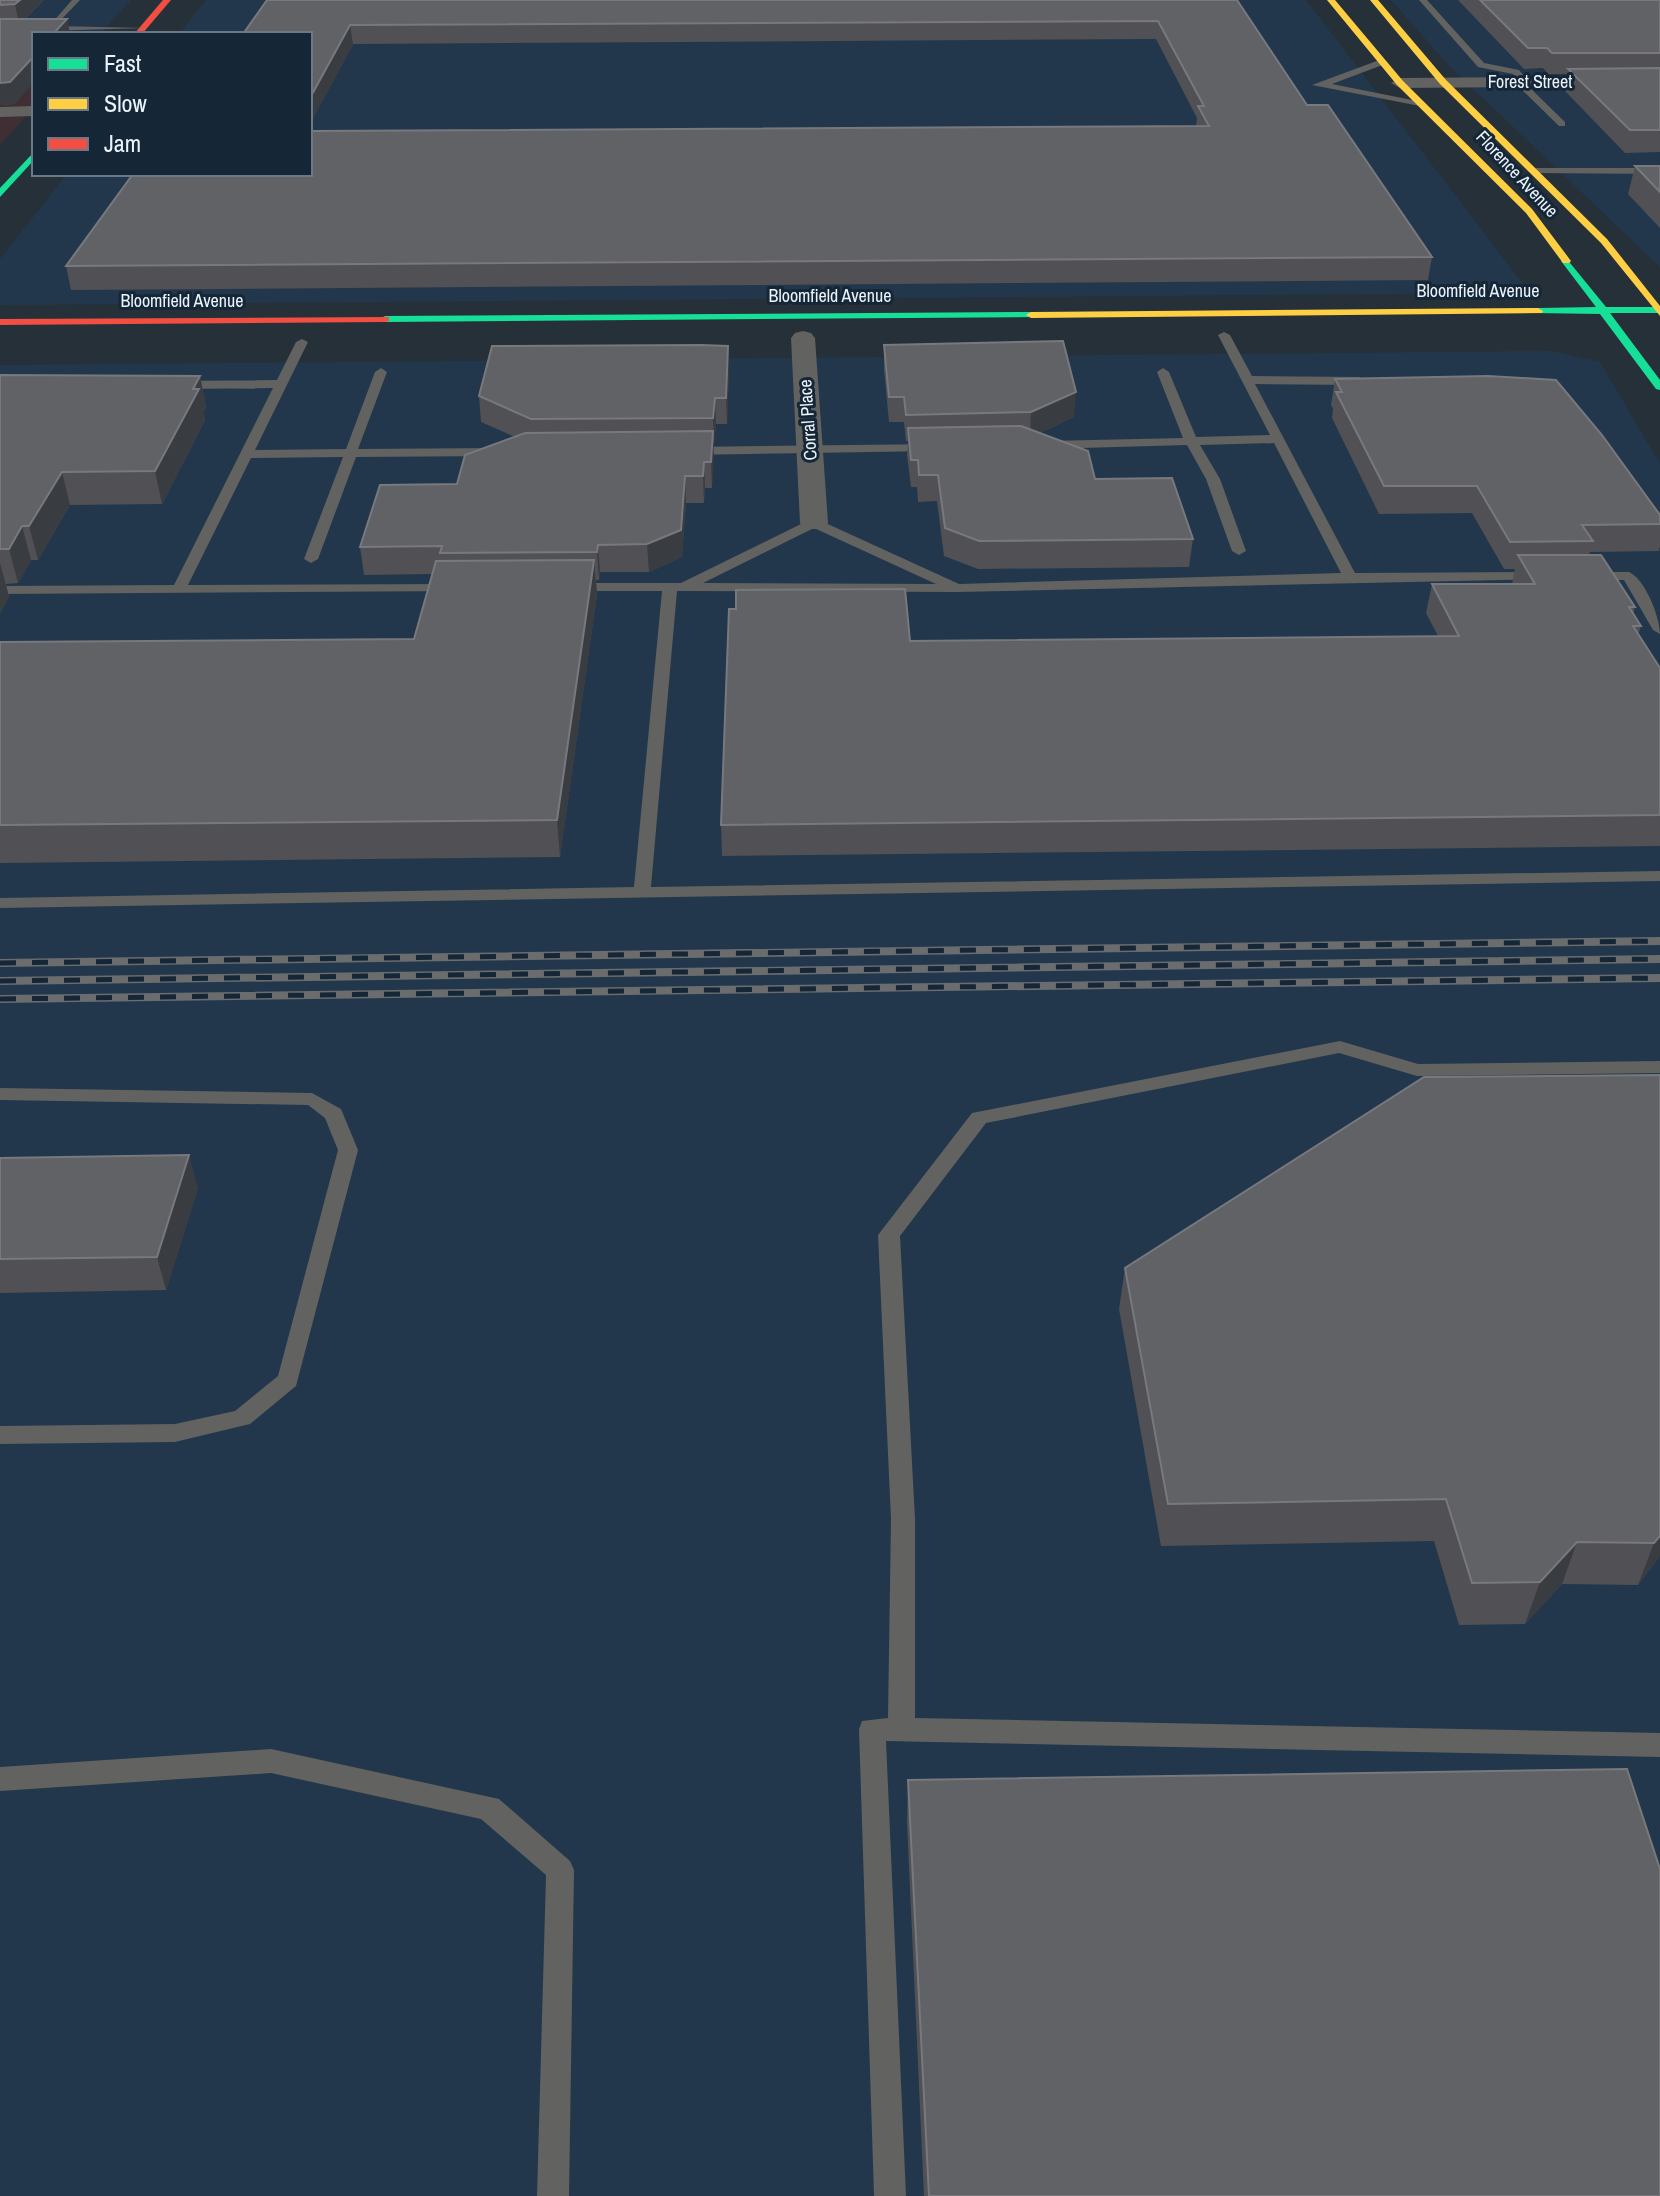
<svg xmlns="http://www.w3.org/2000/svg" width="1660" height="2196" viewBox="0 0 1660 2196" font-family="'Archivo Narrow',sans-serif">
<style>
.commercial{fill:#3f2f35}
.built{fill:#22374b}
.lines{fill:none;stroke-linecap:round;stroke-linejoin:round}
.lane{fill:#626260;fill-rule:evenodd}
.street{fill:#626260;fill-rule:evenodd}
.fast{fill:#16e098;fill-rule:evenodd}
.slow{fill:#ffcf43;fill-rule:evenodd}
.jam{fill:#f24e42;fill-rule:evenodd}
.rail-casing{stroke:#6a6c6e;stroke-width:8}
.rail{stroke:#152636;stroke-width:5;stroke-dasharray:16;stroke-linecap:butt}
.wall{fill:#515054}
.shaded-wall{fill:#393c41}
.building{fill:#616266;stroke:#77797e;stroke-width:2}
.labels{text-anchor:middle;stroke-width:6;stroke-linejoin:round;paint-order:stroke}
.far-street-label{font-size:18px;fill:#ebf4fd;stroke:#152636}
</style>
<rect width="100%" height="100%" fill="#263039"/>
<polygon class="commercial" points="0,39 34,39 34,107 0,145"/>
<g class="built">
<polygon points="0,0 131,0 100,34 34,34"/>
<polygon points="206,0 1306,0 1530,293 0,305 0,259 67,174 310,174 310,34 179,34"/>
<polygon points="1391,0 1660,0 1660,267 1449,66"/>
<polygon points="1551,351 1600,362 1660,464 1660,2196 0,2196 0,365"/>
</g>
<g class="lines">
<g class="lane">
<polygon points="72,0 80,0 55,26 147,28 45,31"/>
<polygon points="1419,0 1427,0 1484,63 1519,70 1529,82 1526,84 1565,122 1565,126 1559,126 1516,84 1518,80 1513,74 1478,67"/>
<polygon points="1382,59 1385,64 1332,84 1422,102 1425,107 1312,85"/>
<polygon points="1536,168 1660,168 1660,174 1533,173"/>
<path d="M 1224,332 L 1230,335 L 1252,376 L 1359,377 L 1365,381 L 1359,385 L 1255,384 L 1355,573 L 1541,572 L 1548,576 L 1546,579 L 957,592 L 677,591 L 651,887 L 1660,871 L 1660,881 L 0,908 L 0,898 L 634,887 L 662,591 L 572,591 L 565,587 L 572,583 L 681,583 L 809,520 L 819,520 L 959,584 L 1341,573 L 1274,443 L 1200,445 L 1220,479 L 1246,551 L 1239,555 L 1232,551 L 1206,479 L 1187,445 L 1046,449 L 1040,445 L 1046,441 L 1183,438 L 1157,372 L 1163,368 L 1169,372 L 1196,437 L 1270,435 L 1218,335 ZM 814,528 L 936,584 L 703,583 Z"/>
<polygon points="302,339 308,342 255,450 346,449 375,372 381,368 387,372 358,449 498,448 504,452 498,456 356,457 318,559 311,563 304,559 343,457 251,458 188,585 456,584 461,585 461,591 0,594 0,586 174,585 273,388 177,389 171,385 177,381 277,380 296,342"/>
<polygon points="939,444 940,447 934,451 686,455 680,451 686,447"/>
<path d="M 1629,572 C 1645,579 1660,617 1660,634 L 1653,630 L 1624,580 L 1589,580 L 1582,576 L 1589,572 Z"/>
<polygon points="1340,1041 1418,1064 1660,1061 1660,1073 1417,1076 1339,1053 986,1123 900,1236 915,1519 915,1718 1660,1733 1660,1757 886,1741 906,2196 874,2196 859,1729 862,1721 888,1718 891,1519 878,1235 972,1113"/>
<polygon points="0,1088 312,1093 341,1109 358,1150 296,1386 250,1424 175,1442 0,1444 0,1426 175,1424 235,1411 278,1376 338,1150 325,1118 308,1105 0,1100"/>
<polygon points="271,1749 499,1799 570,1861 574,1870 569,2196 537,2196 546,1875 481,1819 271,1773 0,1791 0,1767"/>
</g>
<g class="street">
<polygon points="1660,76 1660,86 1400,88 1391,83 1400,78"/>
<polygon points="34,106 34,116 0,117 0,107"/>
<polygon points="803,331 811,333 815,338 828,523 824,529 804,529 800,523 791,338 795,333"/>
</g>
<g class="fast">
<polygon points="34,152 34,160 0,197 0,188"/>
<polygon points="1566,258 1606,307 1660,307 1660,313 1610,313 1660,380 1660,390 1656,389 1600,314 1534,313 1533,311 1538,308 1596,307 1561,261"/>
<polygon points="1031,312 1036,315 1035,317 385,322 380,319 385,316"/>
</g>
<g class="slow">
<polygon points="1327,0 1335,0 1403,81 1532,209 1571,261 1569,263 1563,263 1526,213 1397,85"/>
<polygon points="1370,0 1378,0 1446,80 1607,239 1660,306 1660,316 1601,243 1440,84"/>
<polygon points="1538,308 1543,311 1542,313 1031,318 1026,315 1031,312"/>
</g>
<g class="jam">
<polygon points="163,0 171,0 142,34 134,34"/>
<polygon points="389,317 389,321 385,322 0,325 0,319"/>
</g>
<g class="rail-casing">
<g id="rail">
<polyline points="0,963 1660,941"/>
<polyline points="0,981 1660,959"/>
<polyline points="0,999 1660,978"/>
</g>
</g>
<use href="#rail" class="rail"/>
</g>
<g class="wall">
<polygon points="0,0 44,0 25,19 67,19 70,34 34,34 15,104 0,105"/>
<polygon points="267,0 1237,0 1307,105 1432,257 1428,280 71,290 66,266 1196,126 1197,118 1156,39 353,44 310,124 310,34"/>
<polygon points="1458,0 1660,0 1660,152 1625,153 1564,90 1567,74 1548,74 1543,68 1524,69"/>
<polygon points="1635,166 1660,166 1660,228 1628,194"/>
<polygon points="884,345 1074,417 1040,433 1095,479 1193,539 1189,567 978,569 944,556 937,501 918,502 917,487 911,487 907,455 908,441 906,441 904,422 889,422 884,370"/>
<polygon points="729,371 727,424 716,424 714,444 713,444 712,488 705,488 704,503 686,503 682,557 649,572 600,572 599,580 596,580 597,594 560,857 0,863 0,643 414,639 432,574 364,575 360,547 457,484 515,437 481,422 479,396"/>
<polygon points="0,375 200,376 206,407 203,412 205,420 162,504 70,505 38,560 31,560 18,583 6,584 9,597 0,613"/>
<polygon points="1335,379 1660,515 1660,546 1659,551 1590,552 1589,555 1635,607 1633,615 1641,626 1638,635 1660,668 1660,846 722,856 721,825 910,641 1438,636 1426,613 1432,584 1512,584 1515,569 1504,569 1472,513 1379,514 1332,418 1333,409 1331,405"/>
<polygon points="1424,1077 1660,1556 1638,1585 1562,1584 1525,1624 1459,1625 1434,1541 1161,1546 1119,1309 1125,1268"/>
<polygon points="0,1158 198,1188 166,1290 0,1293"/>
<polygon points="908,1780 1660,2196 924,2196 907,1823"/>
</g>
<g class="shaded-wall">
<polygon points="20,0 44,0 19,24 15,4"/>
<polygon points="67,19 70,34 53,34"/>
<polygon points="350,25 353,44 310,124 310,98"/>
<polygon points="34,56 34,82 15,104 0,105 0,83"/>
<polygon points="728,346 729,371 727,424 726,398"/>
<polygon points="200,376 206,407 203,412 205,420 162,504 155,471"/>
<polygon points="1076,392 1074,417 1030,438 1031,412"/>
<polygon points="715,398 716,424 714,444 713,418"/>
<polygon points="713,431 714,458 712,488 711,462"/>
<polygon points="704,462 705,488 704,503 703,476"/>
<polygon points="62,472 70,505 38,560 29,526"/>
<polygon points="685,476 686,503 682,557 649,572 647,544"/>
<polygon points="22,526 31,560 18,583 9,549"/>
<polygon points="598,545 600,572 599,580 597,552"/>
<polygon points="594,560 597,594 560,857 557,820"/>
<polygon points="0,563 9,597 0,613"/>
<polygon points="189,1155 198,1188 166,1290 157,1257"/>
<polygon points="1660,1536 1660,1556 1638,1585 1654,1543"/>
<polygon points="1577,1542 1562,1584 1525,1624 1540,1582"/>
</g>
<g class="building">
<polygon points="0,0 20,0 15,4 0,5"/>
<polygon points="267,0 1237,0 1307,105 1328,105 1432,257 66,266 133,174 310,174 310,131 1209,126 1198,106 1204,106 1158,21 350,25 310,98 310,34 243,34"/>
<polygon points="1480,0 1660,0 1660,53 1552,53 1547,48 1528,48"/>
<polygon points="0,19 67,19 53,34 34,34 34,56 10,82 0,83"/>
<polygon points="1660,68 1660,130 1630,130 1568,69"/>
<polygon points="1635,166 1660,166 1660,192"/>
<polygon points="1063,341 1076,392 1031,412 906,415 904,397 889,397 884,345"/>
<polygon points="701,345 728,346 726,398 715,398 713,418 531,419 479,396 492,346"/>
<polygon points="0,375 200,376 193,389 199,389 155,471 62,472 29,526 22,526 9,549 0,549"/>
<polygon points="1488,376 1556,380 1602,435 1660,515 1660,524 1582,525 1593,541 1510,542 1477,486 1384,486 1336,392 1342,392 1335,379"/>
<polygon points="1021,426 1088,451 1095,479 1172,478 1193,539 979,541 945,528 938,475 919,475 918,460 911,460 908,428"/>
<polygon points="713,431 711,462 704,462 703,476 685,476 681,530 647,544 598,545 597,552 440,553 442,546 360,547 380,485 457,484 465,455 525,433"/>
<polygon points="1518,555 1601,555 1635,607 1629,607 1641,626 1633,626 1660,668 1660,815 721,825 729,609 736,609 736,590 905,589 910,641 1459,636 1432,584 1535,584"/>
<polygon points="594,560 557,820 0,825 0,642 414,639 436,561"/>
<polygon points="1660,1075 1660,1536 1654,1543 1577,1542 1540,1582 1472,1583 1446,1499 1168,1504 1125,1268 1424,1077"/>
<polygon points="189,1155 157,1257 0,1259 0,1158"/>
<polygon points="1627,1769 1660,1869 1660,2196 929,2196 908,1780"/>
</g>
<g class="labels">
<g class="far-street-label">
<text x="1530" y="88">Forest Street</text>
<text transform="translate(1517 174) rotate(47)" y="6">Florence Avenue</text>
<text x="1478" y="297">Bloomfield Avenue</text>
<text x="830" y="302">Bloomfield Avenue</text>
<text x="182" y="307">Bloomfield Avenue</text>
<text transform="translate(808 420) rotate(-94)" y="6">Corral Place</text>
</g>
</g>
<rect x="32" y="32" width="280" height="144" fill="#152636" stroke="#6b7886" stroke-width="2"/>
<rect x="48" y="58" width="40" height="12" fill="#16e098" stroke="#6b7886" stroke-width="2"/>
<text x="104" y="72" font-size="24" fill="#ebf4fd">Fast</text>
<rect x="48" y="98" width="40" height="12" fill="#ffcf43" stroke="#6b7886" stroke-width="2"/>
<text x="104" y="112" font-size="24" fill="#ebf4fd">Slow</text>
<rect x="48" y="138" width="40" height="12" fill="#f24e42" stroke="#6b7886" stroke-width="2"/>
<text x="104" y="152" font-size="24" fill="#ebf4fd">Jam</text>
</svg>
